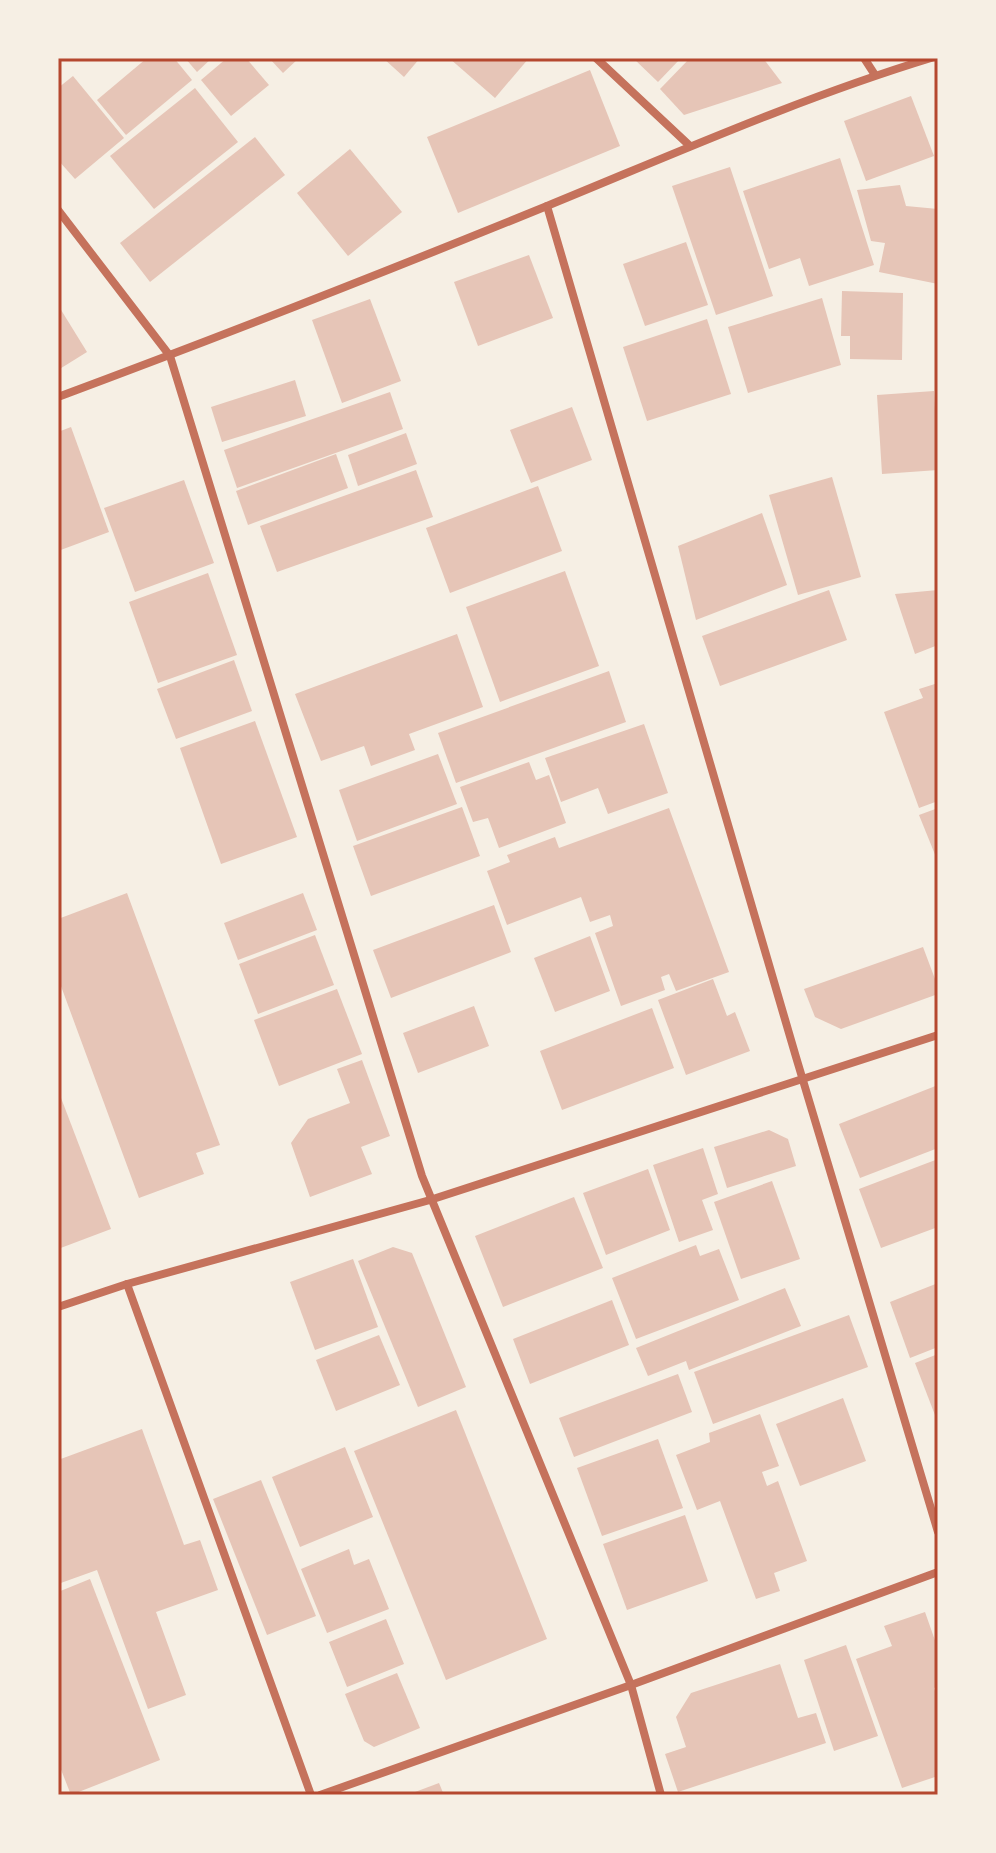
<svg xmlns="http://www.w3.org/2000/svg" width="996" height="1853" viewBox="0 0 996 1853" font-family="Merriweather,serif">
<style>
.building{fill:#e6c5b7}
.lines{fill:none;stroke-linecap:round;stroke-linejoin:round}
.minor{stroke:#c5725c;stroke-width:8}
.neatline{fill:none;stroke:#b5482f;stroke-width:3}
</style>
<rect width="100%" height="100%" fill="#f6efe4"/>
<g class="building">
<polygon points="147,58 174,58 192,80 126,135 97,100"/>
<polygon points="185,58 212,58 197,72"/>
<polygon points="227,58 246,58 269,85 231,116 201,80"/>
<polygon points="269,58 299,58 283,73"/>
<polygon points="383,58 420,58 404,77"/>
<polygon points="449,58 529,58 495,98"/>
<polygon points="633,58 681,58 658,82"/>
<polygon points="690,58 763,58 782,83 684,115 660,89"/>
<polygon points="590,70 620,146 458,213 427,137"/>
<polygon points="73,76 124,138 75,179 58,160 58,88"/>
<polygon points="195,88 238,142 154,209 110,156"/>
<polygon points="911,96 934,156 866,181 844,121"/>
<polygon points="255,137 285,175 150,282 120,243"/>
<polygon points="350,149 402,212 348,256 297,193"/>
<polygon points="840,158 874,265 809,286 800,258 769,269 743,191"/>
<polygon points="730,167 773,296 716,315 672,186"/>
<polygon points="900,185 906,206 938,209 938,284 879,272 885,243 871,241 857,190"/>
<polygon points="686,242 708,305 645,326 623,264"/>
<polygon points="529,255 553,318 478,346 454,282"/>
<polygon points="842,291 903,293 902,360 850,359 850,336 841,336"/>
<polygon points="822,298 841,365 748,393 728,327"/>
<polygon points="370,299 401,381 342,403 312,320"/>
<polygon points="58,305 87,352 58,370"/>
<polygon points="707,319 731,394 647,421 623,347"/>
<polygon points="295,380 306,416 222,442 211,407"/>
<polygon points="934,391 938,470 882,474 877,395"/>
<polygon points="390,392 403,429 237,488 224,450"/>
<polygon points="572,407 592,460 531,483 510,430"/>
<polygon points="71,427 109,532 58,551 58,432"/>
<polygon points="406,433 417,464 358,486 348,455"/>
<polygon points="336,454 348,488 248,525 236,491"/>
<polygon points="416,470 433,517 277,572 260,526"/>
<polygon points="832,477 861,577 798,595 769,495"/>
<polygon points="184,480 214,563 135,592 104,508"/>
<polygon points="538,486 562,551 450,593 426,528"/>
<polygon points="762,513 787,585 696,620 678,546"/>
<polygon points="565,571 599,666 500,702 466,607"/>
<polygon points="208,573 237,655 158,683 129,602"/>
<polygon points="829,590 847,640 720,686 702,636"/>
<polygon points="938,590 938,645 915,654 895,594"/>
<polygon points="457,634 483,707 409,734 415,750 371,766 364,746 321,761 295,694"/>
<polygon points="234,660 252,711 176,739 157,689"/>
<polygon points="609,671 626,722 456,783 438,733"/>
<polygon points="938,683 938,801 919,808 884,712 923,698 919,689"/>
<polygon points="255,721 297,837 221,864 180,748"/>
<polygon points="644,724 668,793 608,814 598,788 561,802 545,758"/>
<polygon points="438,754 457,804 357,841 339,790"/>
<polygon points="529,762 536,780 549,775 566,823 499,848 488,818 473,822 460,787"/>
<polygon points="462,807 480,856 371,896 353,846"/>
<polygon points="669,808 729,972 676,991 669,974 661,977 665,990 621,1006 595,933 613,926 610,915 590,922 581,897 507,925 487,871 510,862 507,855 555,837 559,848"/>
<polygon points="938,808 938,862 919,815"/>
<polygon points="127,893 220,1145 196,1153 204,1174 139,1198 58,978 58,919"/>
<polygon points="303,893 317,930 238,960 224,923"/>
<polygon points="494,905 511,952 391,998 373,950"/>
<polygon points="315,935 334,985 258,1014 239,964"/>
<polygon points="590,936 610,991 555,1012 534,958"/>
<polygon points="923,947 938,987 938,994 841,1029 815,1017 804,989"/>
<polygon points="713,979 727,1016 735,1012 750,1051 686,1075 658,1000"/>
<polygon points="337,989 362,1054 279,1086 254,1020"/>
<polygon points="474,1006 489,1046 418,1073 403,1033"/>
<polygon points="652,1008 674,1068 562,1110 540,1051"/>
<polygon points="362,1060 390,1136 361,1147 372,1174 310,1197 291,1143 308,1119 350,1103 337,1069"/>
<polygon points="938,1085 938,1148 860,1178 839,1124"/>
<polygon points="58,1090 111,1229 58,1249"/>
<polygon points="769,1130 788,1139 796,1166 727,1188 714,1147"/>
<polygon points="703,1148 718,1194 702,1200 713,1230 679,1242 653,1165"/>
<polygon points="938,1159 938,1227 881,1248 859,1189"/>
<polygon points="648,1169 670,1230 606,1255 583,1193"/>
<polygon points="772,1181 800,1259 741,1279 714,1202"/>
<polygon points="574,1197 603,1268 503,1307 475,1236"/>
<polygon points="696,1245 700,1256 719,1249 739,1300 636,1339 612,1278"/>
<polygon points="393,1247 412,1253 466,1387 418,1407 358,1261"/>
<polygon points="353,1259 378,1327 315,1350 290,1282"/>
<polygon points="938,1283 938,1347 910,1358 890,1302"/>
<polygon points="785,1288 801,1326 689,1370 686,1361 648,1376 636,1348"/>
<polygon points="612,1300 629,1345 530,1384 513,1339"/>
<polygon points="849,1315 868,1367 713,1424 694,1372"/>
<polygon points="379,1335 400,1385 336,1411 316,1360"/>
<polygon points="938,1354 938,1423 915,1363"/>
<polygon points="678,1374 692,1412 574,1457 559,1418"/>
<polygon points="843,1398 866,1461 800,1486 776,1424"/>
<polygon points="456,1410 547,1639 446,1680 354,1451"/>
<polygon points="760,1414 779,1466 762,1472 767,1486 778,1481 807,1561 774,1573 780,1591 756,1599 720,1501 697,1510 676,1455 710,1442 709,1433"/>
<polygon points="142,1429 184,1545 200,1540 218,1590 156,1612 186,1695 148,1709 97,1570 58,1584 58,1460"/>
<polygon points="658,1439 683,1508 602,1536 577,1468"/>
<polygon points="345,1447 373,1517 300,1547 272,1477"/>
<polygon points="261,1480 316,1616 267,1635 213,1499"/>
<polygon points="685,1515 708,1581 627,1610 603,1544"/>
<polygon points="349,1549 354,1565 369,1559 389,1609 327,1633 301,1569"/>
<polygon points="90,1579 160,1760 71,1795 58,1762 58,1592"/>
<polygon points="925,1612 938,1649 938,1686 934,1688 938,1700 938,1776 902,1788 856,1659 892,1646 884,1626"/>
<polygon points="386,1619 404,1664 347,1687 329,1642"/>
<polygon points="846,1645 878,1736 834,1751 804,1660"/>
<polygon points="780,1664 798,1718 816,1713 826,1743 678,1792 665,1754 686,1747 676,1717 691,1693"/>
<polygon points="397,1673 420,1728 374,1747 364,1741 345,1694"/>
<polygon points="439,1783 444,1795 407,1795"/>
</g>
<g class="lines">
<g class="minor">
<polyline points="596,58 690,146"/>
<polyline points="864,58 875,75"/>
<polyline points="547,206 796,1057 938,1532"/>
<polyline points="58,210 170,356 422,1176 631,1685 661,1795"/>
<path d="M 58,397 C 222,336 385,272 547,206 C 674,154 800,98 931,58"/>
<polyline points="127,1284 311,1795"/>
<polyline points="58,1307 127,1284 430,1200 938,1035"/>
<polyline points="320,1795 631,1685 938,1572"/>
</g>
</g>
<rect width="996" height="1853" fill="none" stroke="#f6efe4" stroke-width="120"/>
<rect x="60" y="60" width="876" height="1733" class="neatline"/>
</svg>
